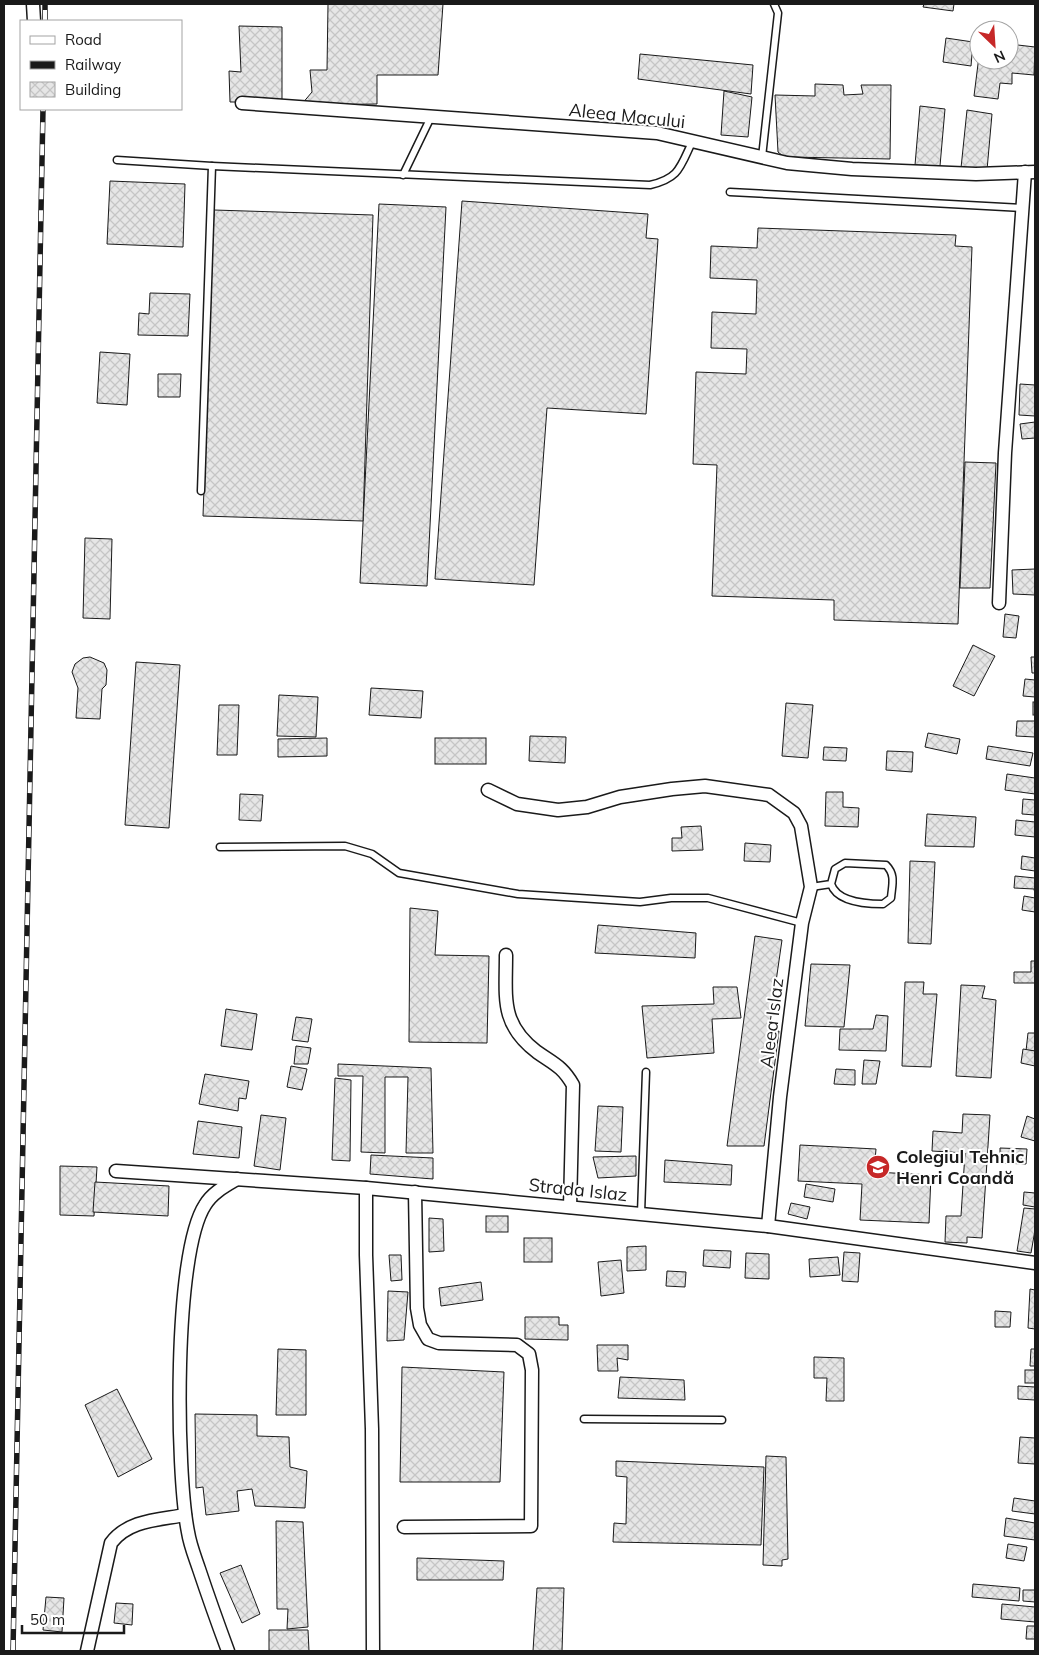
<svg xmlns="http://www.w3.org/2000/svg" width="1039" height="1655" viewBox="0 0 1039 1655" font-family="Mulish,sans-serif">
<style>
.building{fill:url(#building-cross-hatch);stroke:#1a1a1a}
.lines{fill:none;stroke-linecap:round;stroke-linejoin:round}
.lane-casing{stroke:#1a1a1a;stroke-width:9}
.street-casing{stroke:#1a1a1a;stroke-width:15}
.lane{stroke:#fff;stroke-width:6}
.street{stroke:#fff;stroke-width:12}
.rail-casing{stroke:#1a1a1a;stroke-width:5.5}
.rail{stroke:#fff;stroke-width:4;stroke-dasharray:11;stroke-linecap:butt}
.labels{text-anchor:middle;stroke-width:4;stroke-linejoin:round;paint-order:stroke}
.street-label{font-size:18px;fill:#1a1a1a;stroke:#fff}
.poi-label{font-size:18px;font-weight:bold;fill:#1a1a1a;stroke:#fff;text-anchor:start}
</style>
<defs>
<pattern id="building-cross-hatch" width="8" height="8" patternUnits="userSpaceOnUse" patternTransform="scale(1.25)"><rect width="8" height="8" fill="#e6e6e6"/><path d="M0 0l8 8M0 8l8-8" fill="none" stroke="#c5c5c5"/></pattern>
</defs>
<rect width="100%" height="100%" fill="#fff"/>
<g class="building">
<polygon points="328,4 443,4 438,75 377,75 377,104 301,105 312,92 310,70 327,70"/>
<polygon points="924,4 954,4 953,11 923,7"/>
<polygon points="239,26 282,27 282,102 230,102 229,71 241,72"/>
<polygon points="946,38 973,42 971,66 943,62"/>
<polygon points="1009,44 1035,47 1034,75 1012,73 1012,84 1000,83 998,99 974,96 979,56 979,60 1009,60"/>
<polygon points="640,54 753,65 751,94 638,79"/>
<polygon points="815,84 843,85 844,95 863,94 861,85 891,85 890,159 789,157 783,156 778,152 775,95 815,96"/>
<polygon points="724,91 752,97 748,137 721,135"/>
<polygon points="920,106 945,109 940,166 915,165"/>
<polygon points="967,110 992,114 987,170 961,168"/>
<polygon points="110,181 185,184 183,247 107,244"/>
<polygon points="462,201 648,214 646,238 658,239 646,414 547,408 534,585 435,579"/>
<polygon points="379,204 446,207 427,586 360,583"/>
<polygon points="214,210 373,215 363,521 203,516"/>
<polygon points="758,228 956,235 955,246 972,247 958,624 834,620 834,600 712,596 717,465 693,464 696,372 746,374 747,349 711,348 712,312 756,314 757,280 710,278 711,246 757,248"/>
<polygon points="150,293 190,294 188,336 138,335 139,313 149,314"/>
<polygon points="100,352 130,354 127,405 97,403"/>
<polygon points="158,374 181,374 180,397 158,397"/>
<polygon points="1020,384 1035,385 1035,416 1019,415"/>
<polygon points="1035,422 1035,438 1022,439 1020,424"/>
<polygon points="965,462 996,463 990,588 960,588"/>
<polygon points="85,538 112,539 110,619 83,618"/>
<polygon points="1035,569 1035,595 1013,594 1012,570"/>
<polygon points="1005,614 1019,616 1016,638 1003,637"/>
<polygon points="973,645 995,656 974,696 953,686"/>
<polygon points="90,657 104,663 107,670 106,685 102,689 100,719 76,718 78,688 72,672 75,664 83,658"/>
<polygon points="1031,657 1035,657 1035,673 1032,673"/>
<polygon points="136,662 180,665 169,828 125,825"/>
<polygon points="1025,679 1035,680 1035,697 1023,696"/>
<polygon points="371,688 423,691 421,718 369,715"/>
<polygon points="279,695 318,697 316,737 277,736"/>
<rect x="1033" y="702" width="2" height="13"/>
<polygon points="786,703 813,705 808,758 782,756"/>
<polygon points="219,705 239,705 237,755 217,755"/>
<polygon points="1017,721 1035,721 1035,737 1016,736"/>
<polygon points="928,733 960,739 957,754 925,747"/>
<polygon points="530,736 566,737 565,763 529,761"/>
<polygon points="327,738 327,756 278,757 278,739"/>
<rect x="435" y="738" width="51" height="26"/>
<polygon points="988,746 1033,753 1030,766 986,759"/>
<polygon points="824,747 847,748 846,761 823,760"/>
<polygon points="887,751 913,752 912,772 886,770"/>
<polygon points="1007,774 1035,778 1035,794 1005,790"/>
<polygon points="826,792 843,792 843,807 859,808 858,827 825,826"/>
<polygon points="240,794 263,795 261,821 239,820"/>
<polygon points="1023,799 1035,800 1035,815 1022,814"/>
<polygon points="927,814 976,817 974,847 925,846"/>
<polygon points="1016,820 1035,822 1035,837 1015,835"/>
<polygon points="701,826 703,850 672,851 672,838 682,838 681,827"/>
<polygon points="745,843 771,845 770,862 744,861"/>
<polygon points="1022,856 1035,858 1035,871 1021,869"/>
<polygon points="910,861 935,862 931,944 908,943"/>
<polygon points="1015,876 1035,878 1035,894 1034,889 1014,888"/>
<polygon points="1024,896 1035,898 1035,912 1022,910"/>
<polygon points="410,908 438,911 435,955 489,956 487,1043 409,1042"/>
<polygon points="598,925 696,933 695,958 595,953"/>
<polygon points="755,936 782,940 769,1030 779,1031 764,1146 727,1146"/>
<polygon points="1031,961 1035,961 1035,983 1014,983 1014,972 1031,972"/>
<polygon points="811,964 850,965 844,1027 805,1026"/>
<polygon points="905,982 924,982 923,994 937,994 931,1067 902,1066"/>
<polygon points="961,985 985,986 982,998 996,1000 991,1078 956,1076"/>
<polygon points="713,987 737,987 741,1018 712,1019 714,1053 647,1058 642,1006 714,1004"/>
<polygon points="226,1009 257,1014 252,1050 221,1046"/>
<polygon points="876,1015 888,1016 886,1051 839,1050 840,1029 873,1029"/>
<polygon points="296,1017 312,1019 308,1042 292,1040"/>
<polygon points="1028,1033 1035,1033 1035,1051 1026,1051"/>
<polygon points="296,1046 311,1048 308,1064 294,1064"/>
<polygon points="1023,1049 1035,1051 1035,1066 1021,1063"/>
<polygon points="864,1060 880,1061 876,1084 862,1084"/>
<polygon points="338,1064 431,1068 433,1153 406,1153 408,1077 385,1077 385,1153 361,1152 363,1076 338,1076"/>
<polygon points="291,1066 307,1069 302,1090 287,1087"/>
<polygon points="836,1069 855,1070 855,1085 834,1084"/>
<polygon points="205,1074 249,1081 246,1099 239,1098 238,1111 199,1104"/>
<polygon points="335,1078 351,1080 350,1161 332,1160"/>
<polygon points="598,1106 623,1107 621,1152 595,1151"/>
<polygon points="963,1114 990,1115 982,1238 967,1237 967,1243 945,1242 946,1216 961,1216 965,1153 932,1151 933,1131 962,1133"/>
<polygon points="261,1115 286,1118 280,1170 254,1166"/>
<polygon points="1027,1116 1035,1119 1035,1141 1021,1137"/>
<polygon points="198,1121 242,1127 239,1158 193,1154"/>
<polygon points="800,1145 876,1149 874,1172 931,1175 929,1223 860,1220 862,1184 798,1181"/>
<polygon points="1000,1148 1027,1149 1026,1164 1000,1163"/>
<polygon points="371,1155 433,1158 433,1179 370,1174"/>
<polygon points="636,1156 636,1176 598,1178 593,1157"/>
<polygon points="665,1160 732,1165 731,1185 664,1182"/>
<polygon points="60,1166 97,1167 94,1216 60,1215"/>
<polygon points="95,1182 169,1186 168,1216 93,1212"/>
<polygon points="806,1184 835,1189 833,1202 804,1197"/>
<polygon points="1024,1192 1035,1193 1035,1207 1023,1205"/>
<polygon points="791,1203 810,1207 807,1219 788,1214"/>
<polygon points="1024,1208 1035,1209 1035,1230 1031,1253 1017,1251"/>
<rect x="486" y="1216" width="22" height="16"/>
<polygon points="429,1218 443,1219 444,1251 429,1252"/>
<rect x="524" y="1238" width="28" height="24"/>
<polygon points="646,1246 646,1270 627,1271 627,1247"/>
<polygon points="704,1250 731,1251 730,1268 703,1266"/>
<polygon points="844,1252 860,1253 858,1282 842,1281"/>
<polygon points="746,1253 769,1254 769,1279 745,1278"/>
<polygon points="389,1255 401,1255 402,1280 391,1281"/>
<polygon points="838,1257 840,1275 810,1277 809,1259"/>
<polygon points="621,1260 624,1293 601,1296 598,1262"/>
<polygon points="667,1271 686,1272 685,1287 666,1286"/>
<polygon points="481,1282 483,1300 441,1306 439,1288"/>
<polygon points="1030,1289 1035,1290 1035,1329 1028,1328"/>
<polygon points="388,1291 408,1292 404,1340 387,1341"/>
<polygon points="995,1311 1011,1312 1010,1327 995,1327"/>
<polygon points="525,1317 559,1317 559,1325 568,1325 568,1340 525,1339"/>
<polygon points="597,1345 628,1345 628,1360 617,1358 618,1371 598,1371"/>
<polygon points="278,1349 306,1350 306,1415 276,1415"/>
<polygon points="1031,1349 1035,1349 1035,1366 1030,1366"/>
<polygon points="814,1357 844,1358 844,1401 826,1401 827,1378 814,1378"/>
<polygon points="402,1367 504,1372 500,1482 400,1482"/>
<rect x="1025" y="1370" width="10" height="13"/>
<polygon points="620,1377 684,1380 685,1400 618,1398"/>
<polygon points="1018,1386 1035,1387 1035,1400 1018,1399"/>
<polygon points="117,1389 152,1459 118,1477 85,1405"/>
<polygon points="195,1414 257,1415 257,1436 289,1437 290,1467 307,1471 305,1508 255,1506 252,1489 237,1491 239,1511 206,1515 203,1487 196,1488"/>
<polygon points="1020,1437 1035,1438 1035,1464 1018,1463"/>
<polygon points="766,1456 786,1457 788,1559 782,1560 782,1566 763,1565"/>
<polygon points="616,1461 764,1467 761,1545 613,1542 614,1523 626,1524 627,1477 616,1476"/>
<polygon points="1014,1498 1035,1501 1035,1514 1012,1511"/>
<polygon points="1006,1518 1035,1523 1035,1540 1004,1536"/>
<polygon points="276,1521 303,1522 308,1627 287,1629 288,1609 277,1609"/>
<polygon points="1008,1544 1027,1547 1024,1561 1006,1558"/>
<polygon points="417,1558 504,1561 503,1580 417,1580"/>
<polygon points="241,1565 260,1614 242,1623 220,1573"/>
<polygon points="973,1584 1020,1588 1019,1601 972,1597"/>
<polygon points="537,1588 564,1588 562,1651 533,1651"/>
<polygon points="1023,1590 1035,1590 1035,1602 1023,1601"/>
<polygon points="46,1597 64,1598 62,1632 43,1630"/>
<polygon points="116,1603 133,1604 132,1625 114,1623"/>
<polygon points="1002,1604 1035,1607 1035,1622 1001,1619"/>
<polygon points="1027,1626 1035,1626 1035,1639 1026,1639"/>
<polygon points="269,1630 308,1630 309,1651 269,1651"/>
</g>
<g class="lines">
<g class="lane-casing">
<g id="lane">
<polyline points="762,157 778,13 774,4"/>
<path d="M 117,160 L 212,166 L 650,185 C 680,178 680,167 693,140"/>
<polyline points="403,175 431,117"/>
<polyline points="730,192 1023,208"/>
<polyline points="201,491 212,166"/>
<polyline points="220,847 345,846 372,854 399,873 518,894 640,902 671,898 708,898 802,923"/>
<path d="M 811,887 L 831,884 C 837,902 866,904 883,904 L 891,898 C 892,885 896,875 886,865 L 845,863 L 835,869 L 831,884"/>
<polyline points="641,1213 646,1072"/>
<polyline points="584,1419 722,1420"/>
</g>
</g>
<g class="street-casing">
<g id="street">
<polyline points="33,4 34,21"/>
<polyline points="242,103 657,133 787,163 852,169 976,174 1035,172"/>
<polyline points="999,603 1005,453 1025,172"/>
<polyline points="488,790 517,804 558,810 587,807 620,797 672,789 705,786 769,795 794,813 801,826 811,887 802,923 780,1097 768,1226"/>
<path d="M 506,955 C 506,998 500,1024 537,1052 C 554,1064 562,1066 573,1085 L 570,1207"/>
<polyline points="116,1171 366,1188 768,1226 1035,1263"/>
<polyline points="366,1188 366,1255 372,1429 373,1651"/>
<polyline points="404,1527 531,1526 532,1370 529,1354 517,1345 439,1343 428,1339 420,1325 417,1308 415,1192"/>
<path d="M 87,1651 L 111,1543 C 128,1520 158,1520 185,1515"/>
<path d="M 228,1651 C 218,1624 208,1596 199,1569 C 195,1557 190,1545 188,1532 C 176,1472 173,1254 205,1205 C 212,1193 225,1186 237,1179"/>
</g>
</g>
<use href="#lane" class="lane"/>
<use href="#street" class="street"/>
<g class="rail-casing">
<g id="rail">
<polyline points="45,21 45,4"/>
<polyline points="13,1651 43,109"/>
</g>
</g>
<use href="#rail" class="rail"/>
</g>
<defs>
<g id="school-disc" transform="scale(1.25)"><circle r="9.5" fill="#c62828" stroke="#fff"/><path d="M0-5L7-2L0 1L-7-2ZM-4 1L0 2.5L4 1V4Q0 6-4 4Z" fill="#fff"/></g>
</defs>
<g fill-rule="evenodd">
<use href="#school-disc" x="878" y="1167"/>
</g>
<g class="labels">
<g class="street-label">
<text transform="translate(627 116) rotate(6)" y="6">Aleea Macului</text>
<text transform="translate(772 1023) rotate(-83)" y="6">Aleea Islaz</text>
<text transform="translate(578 1190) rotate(6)" y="6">Strada Islaz</text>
</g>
<g class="poi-label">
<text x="896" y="1163">Colegiul Tehnic<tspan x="896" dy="21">Henri Coandă</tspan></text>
</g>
</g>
<rect width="1039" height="1655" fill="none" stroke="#1a1a1a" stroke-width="10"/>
<rect x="20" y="20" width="162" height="90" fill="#ffffff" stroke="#a3a3a3"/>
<rect x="30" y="36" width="25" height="8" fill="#ffffff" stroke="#a3a3a3"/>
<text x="65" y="45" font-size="15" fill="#1a1a1a">Road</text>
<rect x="30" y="61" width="25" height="8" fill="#1a1a1a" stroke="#a3a3a3"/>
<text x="65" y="70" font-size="15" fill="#1a1a1a">Railway</text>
<rect x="30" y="82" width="25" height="15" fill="url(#building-cross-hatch)" stroke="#a3a3a3"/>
<text x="65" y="95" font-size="15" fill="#1a1a1a">Building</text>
<g transform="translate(994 45) rotate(155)"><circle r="24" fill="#ffffff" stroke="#a3a3a3"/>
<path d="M0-4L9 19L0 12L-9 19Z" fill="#c62828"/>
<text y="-8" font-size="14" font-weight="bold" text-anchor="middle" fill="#1a1a1a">N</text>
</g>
<path d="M22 1625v8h102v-8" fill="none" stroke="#1a1a1a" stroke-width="2.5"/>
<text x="30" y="1625" font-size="15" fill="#1a1a1a" stroke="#ffffff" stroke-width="4" paint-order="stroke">50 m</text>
</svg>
